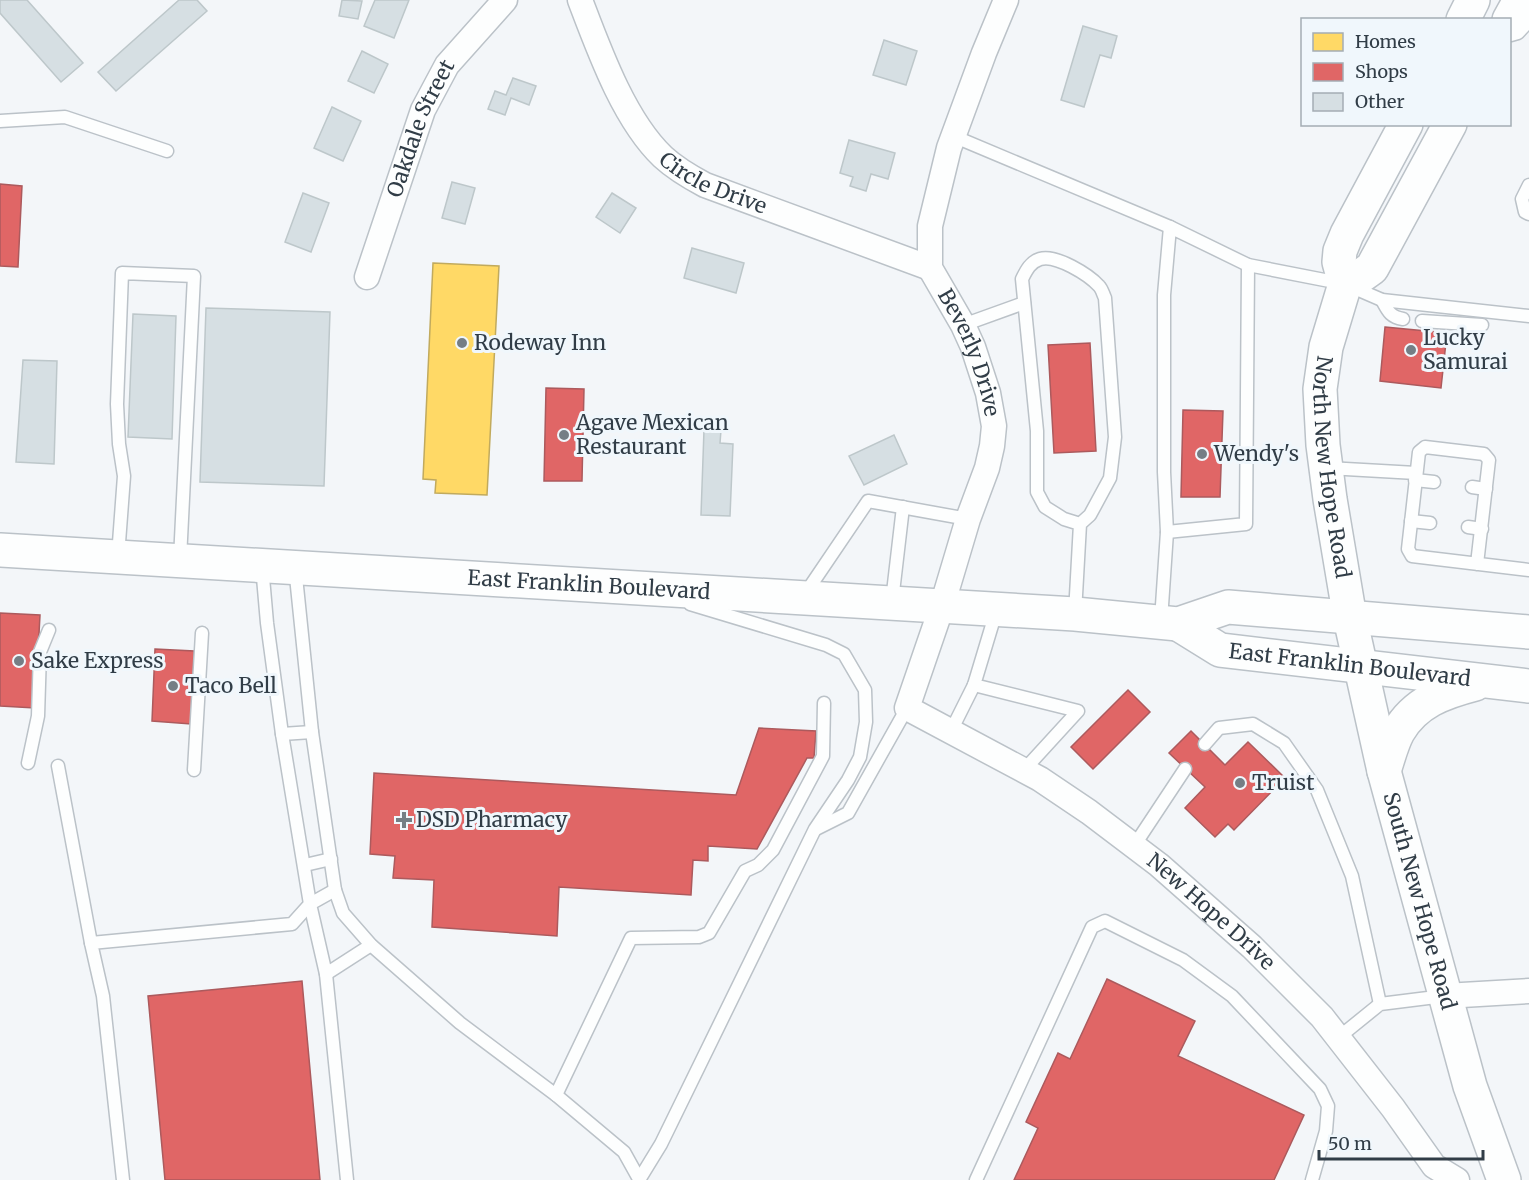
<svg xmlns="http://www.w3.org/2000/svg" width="1529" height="1180" viewBox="0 0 1529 1180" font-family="Merriweather,serif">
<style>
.homes{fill:#ffd966;stroke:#c1aa5d;stroke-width:1.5}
.shops{fill:#e06666;stroke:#ac5a5d;stroke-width:1.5}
.building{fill:#d6dfe3;stroke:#bdc7ca;stroke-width:1.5}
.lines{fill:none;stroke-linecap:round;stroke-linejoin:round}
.lane-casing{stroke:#bbc2c8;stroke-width:15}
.street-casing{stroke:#bbc2c8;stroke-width:27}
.primary-casing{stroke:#bbc2c8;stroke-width:36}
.lane{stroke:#fdfefe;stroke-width:12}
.street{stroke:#fdfefe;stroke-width:24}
.primary{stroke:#fdfefe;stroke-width:33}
.poi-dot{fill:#757e85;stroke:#f0f7fc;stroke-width:2}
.labels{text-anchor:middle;stroke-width:6;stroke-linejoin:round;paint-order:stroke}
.street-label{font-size:21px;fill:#313d47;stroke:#f0f7fc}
.poi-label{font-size:21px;fill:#313d47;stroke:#f0f7fc;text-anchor:start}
</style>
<rect width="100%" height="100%" fill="#f3f6f9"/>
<polygon class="homes" points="433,263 499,266 487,495 435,493 436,480 423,479"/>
<g class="shops">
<polygon points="0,184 22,186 18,267 0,266"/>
<polygon points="1385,327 1447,333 1441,388 1380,381"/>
<polygon points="1090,343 1096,451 1054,453 1048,345"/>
<polygon points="546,388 584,389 582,481 544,481"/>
<polygon points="1183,410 1223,411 1220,497 1181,497"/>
<polygon points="0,613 40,615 35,708 0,706"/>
<polygon points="155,649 194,651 191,724 152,721"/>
<polygon points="1128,690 1150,712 1093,769 1071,747"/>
<polygon points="759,728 816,731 814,758 807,758 757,849 708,846 708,861 693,860 691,895 559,887 557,936 432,927 434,880 393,878 395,856 370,854 374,773 736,795"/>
<polygon points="1191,731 1225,765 1248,742 1285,778 1234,830 1228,824 1215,837 1185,808 1205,787 1169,753"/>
<polygon points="1107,979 1195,1021 1178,1056 1304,1115 1274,1180 1014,1180 1038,1128 1026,1122 1058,1053 1070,1059"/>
<polygon points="302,981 320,1180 165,1180 148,996"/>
</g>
<g class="building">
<polygon points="0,0 27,0 83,63 61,82 0,13"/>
<polygon points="179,0 197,0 207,11 116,91 98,72"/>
<polygon points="342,0 362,1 358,19 339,16"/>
<polygon points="375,0 409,0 394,38 364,26"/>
<polygon points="1083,26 1117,36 1111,58 1100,55 1084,107 1061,100"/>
<polygon points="884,40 917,51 906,85 873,75"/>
<polygon points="362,51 388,64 374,93 348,81"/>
<polygon points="513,78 536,86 529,105 511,98 505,115 488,109 495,91 506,95"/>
<polygon points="332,107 361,121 343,161 314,148"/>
<polygon points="849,140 895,153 888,179 871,174 866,191 850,186 853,177 840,173"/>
<polygon points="452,182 475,188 465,224 442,218"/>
<polygon points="303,193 329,203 311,252 285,242"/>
<polygon points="612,193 636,208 620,233 596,217"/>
<polygon points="692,248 744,263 736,293 684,278"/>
<polygon points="206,308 330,312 324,486 200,482"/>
<polygon points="133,314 176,316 172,439 128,437"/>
<polygon points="23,360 57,361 54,464 16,462"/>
<polygon points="704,430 721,430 720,443 733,444 730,516 701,515"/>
<polygon points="894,435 907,464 864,485 849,456"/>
</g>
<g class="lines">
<g class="lane-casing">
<g id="lane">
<polyline points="1511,35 1518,33 1529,21"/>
<polyline points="0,121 65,117 167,151"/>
<polyline points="953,136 1170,227"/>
<polyline points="1529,185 1522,199 1525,212 1529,214"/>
<path d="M 1382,300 C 1388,311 1390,317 1403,319"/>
<polyline points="1422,321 1482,325"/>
<polyline points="963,325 1024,303"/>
<polyline points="1328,468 1416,473"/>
<polyline points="1415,480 1434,482"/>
<polyline points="1472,487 1486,489"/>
<polyline points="1411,521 1430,523"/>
<polyline points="1468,527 1482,529"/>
<polyline points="1167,532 1246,524 1248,265"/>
<polyline points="118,556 124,476 119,444 117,404 122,273 194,276 180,559"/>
<polyline points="1477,564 1489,460 1484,454 1425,447 1419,452 1408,549 1412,556 1529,570"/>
<polyline points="295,567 312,732 335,890 343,913 371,945 460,1023 556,1095 624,1152 639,1179"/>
<polyline points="805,594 868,501 968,519"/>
<polyline points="892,601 903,507"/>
<polyline points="996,612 974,685 1078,711 1024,770"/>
<path d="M 1075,613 L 1080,524 L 1090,515 L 1110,478 L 1115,437 L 1105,298 C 1103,294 1102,289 1099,286 C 1089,275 1056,254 1040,259 C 1030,262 1026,271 1022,279 L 1037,431 L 1037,492 L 1045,507 L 1064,519 L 1080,524"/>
<polyline points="1161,620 1167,532 1164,472 1164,295 1170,227 1248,265 1345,284 1382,300 1529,316"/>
<polyline points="951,731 974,685"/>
<polyline points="282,734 312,732"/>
<polyline points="1205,744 1219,728 1253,724 1284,743 1317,790 1352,876 1380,1004"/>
<polyline points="28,763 38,716 40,652 49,630"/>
<polyline points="58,766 91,943"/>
<polyline points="194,770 202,633"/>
<polyline points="816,829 848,813 907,708"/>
<polyline points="1134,846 1185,769"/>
<polyline points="305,865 331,859"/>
<polyline points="335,890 310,904 326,974 347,1180"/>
<polyline points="326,974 371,945"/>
<polyline points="1338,1038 1380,1004 1444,996"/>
<polyline points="556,1095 631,938 699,937 709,933 745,871 758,865 773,850 823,756 824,703"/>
<polyline points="123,1180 103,996 91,943 292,924 310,904 282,734 267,623 262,566"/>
<polyline points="639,1180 661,1144 815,829 848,780 860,757 866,722 865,690 844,654 826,645 690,604"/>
<polyline points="976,1180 1092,927 1105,921 1183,960 1232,996 1320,1089 1328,1106 1326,1131 1312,1180"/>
</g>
</g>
<g class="street-casing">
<g id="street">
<path id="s1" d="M 580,0 C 599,50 624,120 663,157 C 676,169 690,177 705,185 L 930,268"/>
<path id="s2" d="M 1006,0 L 984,53 L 949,148 L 930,226 L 930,268 L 963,325 L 973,347 L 988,393 L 994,426 L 992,446 L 987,468 L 968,519 L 942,606 L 907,708 L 1040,779 L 1089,812 L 1159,865 L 1252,947 L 1322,1017 L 1393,1108 L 1434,1166 L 1457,1180"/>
<path id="s3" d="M 367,277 L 423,110 L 447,65 L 505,0"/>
<polyline points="1445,996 1529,991"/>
</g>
</g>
<g class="primary-casing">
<g id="primary">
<polyline points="1463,20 1473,0"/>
<polyline points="1509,20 1520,0"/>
<path id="s4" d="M 1406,124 L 1347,234 L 1340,251 L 1339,262 L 1345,284 L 1326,347 L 1320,389 L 1323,445 L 1330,499 L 1350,618 L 1384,771 L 1470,1086 L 1504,1180"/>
<polyline points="1345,284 1358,278 1372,268 1450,124"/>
<path id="s5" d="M 0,550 L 1075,614 L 1178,624 L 1228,607 L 1529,632"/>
<path id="s6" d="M 1178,624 L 1220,650 L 1529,686"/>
<path d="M 1384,771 C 1388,759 1392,743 1398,732 C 1415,702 1444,692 1475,684"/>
</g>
</g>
<use href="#lane" class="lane"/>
<use href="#street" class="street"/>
<use href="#primary" class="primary"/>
</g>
<g class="poi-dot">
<circle cx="462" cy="343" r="6"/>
<circle cx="1411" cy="350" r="6"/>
<circle cx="564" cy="435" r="6"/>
<circle cx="1202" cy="454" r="6"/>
<circle cx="19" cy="661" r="6"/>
<circle cx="173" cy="686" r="6"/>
<circle cx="1240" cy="783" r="6"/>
<path d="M401 811h6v6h6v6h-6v6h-6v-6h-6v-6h6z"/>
</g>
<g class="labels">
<g class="street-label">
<text dy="7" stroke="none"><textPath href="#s3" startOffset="158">Oakdale Street</textPath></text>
<text dy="7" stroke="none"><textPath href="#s1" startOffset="236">Circle Drive</textPath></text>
<text dy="7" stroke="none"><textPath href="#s2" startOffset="375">Beverly Drive</textPath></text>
<text dy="7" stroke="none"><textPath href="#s4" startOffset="364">North New Hope Road</textPath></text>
<text dy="7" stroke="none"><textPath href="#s5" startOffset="590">East Franklin Boulevard</textPath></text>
<text dy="7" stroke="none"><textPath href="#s6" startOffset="180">East Franklin Boulevard</textPath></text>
<text dy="7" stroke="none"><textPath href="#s4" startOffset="808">South New Hope Road</textPath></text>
<text dy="7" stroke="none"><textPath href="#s2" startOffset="1116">New Hope Drive</textPath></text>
</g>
<g class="poi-label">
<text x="1423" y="345">Lucky<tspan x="1423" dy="24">Samurai</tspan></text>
<text x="474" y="350">Rodeway Inn</text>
<text x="576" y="430">Agave Mexican<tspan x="576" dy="24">Restaurant</tspan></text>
<text x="1214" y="461">Wendy's</text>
<text x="31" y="668">Sake Express</text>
<text x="185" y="693">Taco Bell</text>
<text x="1252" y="790">Truist</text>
<text x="416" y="827">DSD Pharmacy</text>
</g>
</g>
<rect x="1301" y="18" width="210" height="108" fill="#f0f7fc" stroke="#a4adb4" stroke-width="1.5"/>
<rect x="1313" y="33" width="30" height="18" fill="#ffd966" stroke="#a4adb4" stroke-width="1.5"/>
<text x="1355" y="48" font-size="18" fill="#313d47">Homes</text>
<rect x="1313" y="63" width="30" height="18" fill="#e06666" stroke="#a4adb4" stroke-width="1.5"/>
<text x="1355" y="78" font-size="18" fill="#313d47">Shops</text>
<rect x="1313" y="93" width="30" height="18" fill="#d6dfe3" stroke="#a4adb4" stroke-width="1.5"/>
<text x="1355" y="108" font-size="18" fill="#313d47">Other</text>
<path d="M1319 1150v9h164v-9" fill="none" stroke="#313d47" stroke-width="3"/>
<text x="1328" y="1150" font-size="18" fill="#313d47" stroke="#f0f7fc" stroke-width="4.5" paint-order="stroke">50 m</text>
</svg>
